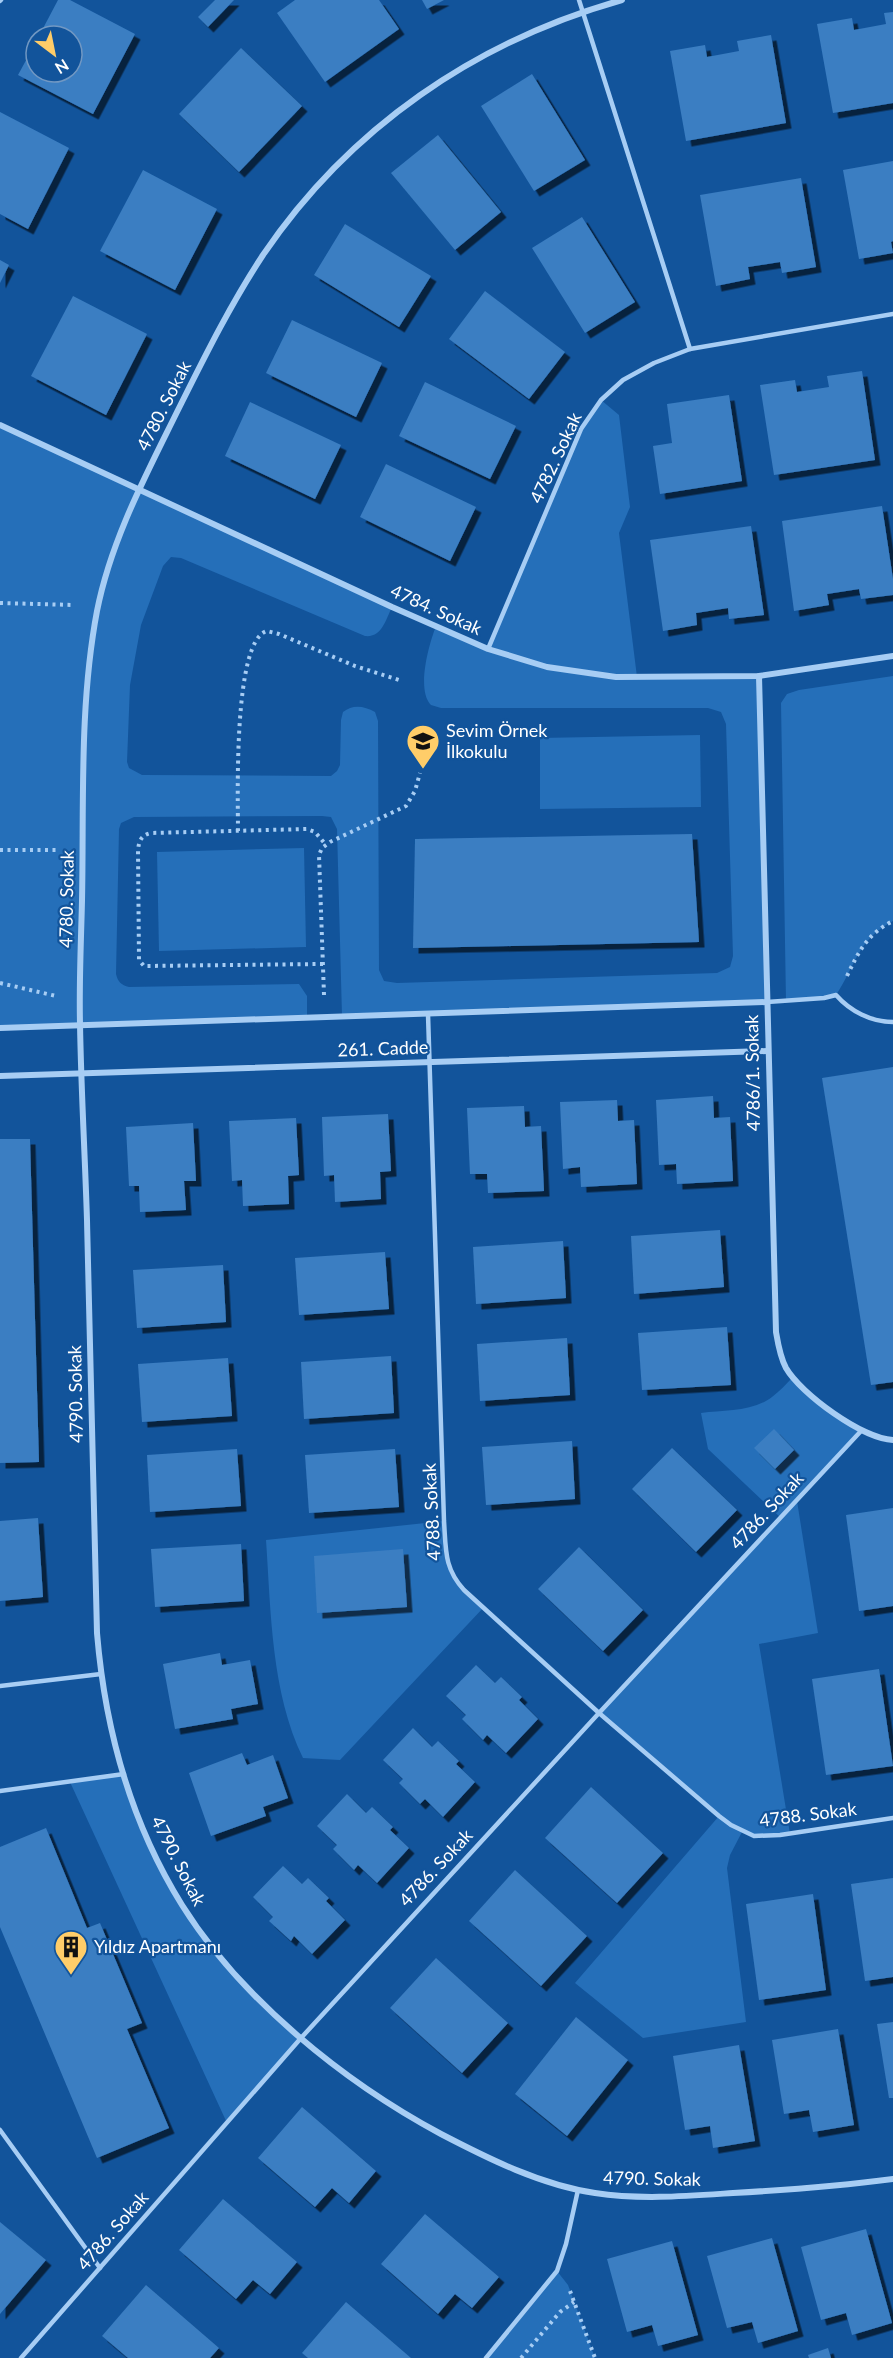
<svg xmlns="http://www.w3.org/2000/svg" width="893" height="2358" viewBox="0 0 893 2358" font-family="Lato,sans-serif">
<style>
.green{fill:#256fb9}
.building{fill:#3b7ec2;filter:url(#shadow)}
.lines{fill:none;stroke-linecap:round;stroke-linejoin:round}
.path{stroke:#a7cdf4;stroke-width:4;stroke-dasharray:3 4.5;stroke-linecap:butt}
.service{stroke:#a7cdf4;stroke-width:4.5}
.minor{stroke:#a7cdf4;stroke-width:6}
.labels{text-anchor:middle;stroke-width:4.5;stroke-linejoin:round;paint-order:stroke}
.street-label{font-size:18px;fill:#fff;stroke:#12549b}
.poi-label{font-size:18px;fill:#fff;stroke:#12549b;text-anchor:start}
</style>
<defs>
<filter id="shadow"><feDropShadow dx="5.5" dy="5.5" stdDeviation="0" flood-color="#0009"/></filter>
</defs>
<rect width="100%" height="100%" fill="#12549b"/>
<g class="green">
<path d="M 601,400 L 619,415 L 630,507 L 619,533 L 637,677 L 759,676 L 767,1002 L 342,1016 L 337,829 L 331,817 L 322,816 L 134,817 L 121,823 L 119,829 L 116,974 C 118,982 121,985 129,987 L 299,984 L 307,996 L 307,1018 L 0,1028 L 0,425 L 392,607 C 386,619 382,638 365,636 L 181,558 L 171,557 L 163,566 L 141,625 L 130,685 L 127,762 L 129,768 L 142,775 L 331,776 L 337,771 L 340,765 L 341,720 L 343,712 C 353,704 364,706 375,712 L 378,721 L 379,970 L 384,981 L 397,983 L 717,973 L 730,967 L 733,956 L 726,724 L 721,712 L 708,708 L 441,708 L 431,705 C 416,690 429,644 436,626 L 488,649 L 581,429 Z"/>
<path d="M 893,676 L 893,921 C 857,940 856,965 836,995 L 786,1001 L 781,703 L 787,694 L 799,690 Z"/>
<polygon points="700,735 701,807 540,809 540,738"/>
<polygon points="304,848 306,947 159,951 157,852"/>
<path d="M 793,1377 L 808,1394 L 861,1431 L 797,1501 L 818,1633 L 759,1644 L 790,1834 L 764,1837 L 742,1832 L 730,1855 L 727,1868 L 746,2022 L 643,2038 L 575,1983 L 719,1816 L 599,1713 L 781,1518 L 708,1449 L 701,1413 C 724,1410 753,1412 772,1397 C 780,1391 786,1384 793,1377 Z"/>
<path d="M 444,1521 L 447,1560 L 454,1578 L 484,1607 L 340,1760 L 303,1758 C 271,1692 271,1612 266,1540 Z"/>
<polygon points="124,1774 137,1814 183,1907 251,1990 301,2038 227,2123 70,1782"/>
<polygon points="557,2271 568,2285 595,2358 486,2358"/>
</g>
<g class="building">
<polygon points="58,0 70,0 135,34 93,114 18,75 36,42 36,72 72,72 72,36 39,36"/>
<polygon points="215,0 234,0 208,27 198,17"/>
<polygon points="295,0 379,0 399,29 325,82 277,13"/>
<polygon points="422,0 444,0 427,9"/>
<polygon points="893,12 893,103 833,113 817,24 852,18 854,30 886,24 884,13"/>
<polygon points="771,35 786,123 686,141 670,51 705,45 707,57 739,51 737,41"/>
<polygon points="241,48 302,106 239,172 179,114"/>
<polygon points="532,74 585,160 534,191 481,106"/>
<polygon points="0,112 69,148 28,229 0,214"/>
<polygon points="438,135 501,212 455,250 391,173"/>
<polygon points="893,161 893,241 891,242 893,253 859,259 843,170"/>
<polygon points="143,170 217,209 175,290 100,251"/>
<polygon points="801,178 816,267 782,273 780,262 748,267 750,279 716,286 700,195"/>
<polygon points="582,217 635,302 585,333 532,248"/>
<polygon points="345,224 431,276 399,327 314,275"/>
<polygon points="0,260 9,265 0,283"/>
<polygon points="485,291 565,352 529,399 449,339"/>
<polygon points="73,296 147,334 106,415 31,376"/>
<polygon points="292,320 382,363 356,417 266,373"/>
<polygon points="862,371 875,460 774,475 760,385 795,380 797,392 829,387 827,376"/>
<polygon points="425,382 516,426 490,479 399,436"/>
<polygon points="729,395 742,481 660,494 653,446 672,443 667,404"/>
<polygon points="250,402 341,445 315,499 225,456"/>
<polygon points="386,464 476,507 450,561 360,517"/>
<polygon points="882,506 893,579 893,595 861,599 859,589 827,594 829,605 794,611 782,521"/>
<polygon points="751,526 764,615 729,619 728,608 696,613 697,625 663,631 650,540"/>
<polygon points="692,834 699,942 413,948 415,839"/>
<polygon points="893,1067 893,1382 871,1385 822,1078"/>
<polygon points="713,1096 714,1118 730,1117 733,1181 677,1184 676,1164 659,1165 656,1100"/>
<polygon points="617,1100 618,1121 634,1120 637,1184 581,1187 580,1167 563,1169 560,1102"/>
<polygon points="524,1106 525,1127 541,1126 544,1191 488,1193 487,1174 470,1174 467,1108"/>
<polygon points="388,1114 391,1171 380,1172 381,1199 335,1202 334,1175 324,1176 322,1117"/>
<polygon points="296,1118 299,1175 288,1176 289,1204 243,1206 242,1180 232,1181 229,1121"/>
<polygon points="193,1123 196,1181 184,1181 186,1210 140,1212 139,1186 129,1186 126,1127"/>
<polygon points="0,1139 30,1139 39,1462 0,1463"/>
<polygon points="720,1230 724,1287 634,1294 631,1236"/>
<polygon points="563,1241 566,1298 476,1304 473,1247"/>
<polygon points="385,1252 389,1309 299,1315 295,1258"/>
<polygon points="223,1265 226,1322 137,1328 133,1270"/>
<polygon points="727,1327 731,1385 642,1390 638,1333"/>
<polygon points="567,1338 570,1395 480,1401 477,1344"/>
<polygon points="391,1356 394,1413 304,1419 301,1362"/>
<polygon points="228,1358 232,1416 142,1422 138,1364"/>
<polygon points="774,1429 794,1450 775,1469 754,1448"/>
<polygon points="572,1441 575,1499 486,1505 482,1447"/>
<polygon points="672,1448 737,1510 696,1552 632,1489"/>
<polygon points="237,1449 241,1506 150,1512 147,1455"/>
<polygon points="395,1449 399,1507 309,1513 305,1455"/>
<polygon points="893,1508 893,1606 859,1611 846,1515"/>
<polygon points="38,1518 43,1597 0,1601 0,1521"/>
<polygon points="241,1544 244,1601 155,1607 151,1549"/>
<polygon points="579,1547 643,1610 603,1651 538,1589"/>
<polygon points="403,1549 407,1607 317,1613 314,1556"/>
<polygon points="220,1653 222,1665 250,1660 258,1704 231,1709 233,1719 175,1729 163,1664"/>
<polygon points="476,1665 495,1683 501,1677 522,1697 519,1700 538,1719 506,1753 487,1735 483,1740 462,1719 466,1715 446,1696"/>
<polygon points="879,1669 893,1766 826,1775 812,1679"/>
<polygon points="413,1728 432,1747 438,1741 459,1761 456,1764 475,1782 443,1817 425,1799 420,1804 399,1783 403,1779 383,1760"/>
<polygon points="242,1753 247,1765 273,1755 288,1798 263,1807 266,1816 211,1836 189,1773"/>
<polygon points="591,1787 663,1853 617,1903 545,1838"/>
<polygon points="347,1794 366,1813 372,1807 393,1827 390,1830 409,1848 377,1883 358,1865 354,1870 333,1849 337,1845 317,1826"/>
<polygon points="46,1828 87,1928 100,1923 142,2023 127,2029 169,2128 97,2158 0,1927 0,1847"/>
<polygon points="283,1866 302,1884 308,1878 329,1898 326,1901 345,1920 312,1954 294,1936 291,1941 269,1921 273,1917 253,1897"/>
<polygon points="515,1870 587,1936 541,1986 469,1921"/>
<polygon points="893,1878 893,1977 865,1981 851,1884"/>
<polygon points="813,1894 826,1990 759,2000 746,1904"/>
<polygon points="436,1958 508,2023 462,2073 390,2008"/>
<polygon points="576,2017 628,2060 567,2136 515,2094"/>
<polygon points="893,2022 893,2098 889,2098 877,2024"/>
<polygon points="838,2029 854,2125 813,2132 809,2110 784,2114 772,2040"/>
<polygon points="739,2045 755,2141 713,2148 710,2126 685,2130 673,2056"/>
<polygon points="302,2107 376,2171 349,2203 332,2188 315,2207 258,2158"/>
<polygon points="223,2199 297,2262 270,2294 253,2280 236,2299 179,2250"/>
<polygon points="425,2214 499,2277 472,2308 455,2294 438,2314 381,2264"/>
<polygon points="0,2222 46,2260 0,2314"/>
<polygon points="866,2229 892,2323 852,2335 846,2313 821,2320 801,2247"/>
<polygon points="772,2238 798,2331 758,2343 752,2322 727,2328 707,2256"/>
<polygon points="672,2241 698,2335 658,2346 652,2325 627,2332 607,2259"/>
<polygon points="146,2285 219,2348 210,2358 128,2358 102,2336"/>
<polygon points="346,2302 411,2358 308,2358 302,2353"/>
<polygon points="828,2348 831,2358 809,2358 808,2355"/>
</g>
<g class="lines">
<g class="path">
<polyline points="0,603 74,605"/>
<path d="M 238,831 C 238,799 233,640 267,631 L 279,634 L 355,666 L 399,680"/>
<polyline points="0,850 59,850"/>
<path d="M 323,964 L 144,966 L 139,960 L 138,850 C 139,841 141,835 151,833 L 307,829 L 315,832 L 326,845"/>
<path d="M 847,976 C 859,951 867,934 893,921"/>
<polyline points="0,983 56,996"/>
<polyline points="324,995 319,855 322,848 330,842 406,806 415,791 420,773"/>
<polyline points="570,2291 595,2358"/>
<polyline points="521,2358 560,2312 574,2302"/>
</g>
<g class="service">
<polyline points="579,0 690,349"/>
<polyline points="0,1 1,0"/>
<polyline points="488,649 581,429 601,400 623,380 654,363 690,349 893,314"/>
<path d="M 767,1002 L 824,998 L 836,995 C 850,1011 871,1022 893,1022"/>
<path d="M 428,1014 L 444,1521 C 446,1550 444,1568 464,1590 L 599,1713 L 719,1816 L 731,1825 L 754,1836 L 780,1835 L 893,1818"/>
<polyline points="0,1686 101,1674"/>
<polyline points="0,1791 124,1774"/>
<polyline points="0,2130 100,2268"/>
<polyline points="21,2358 301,2038 599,1713 861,1431"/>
<polyline points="486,2358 557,2271 566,2244 578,2190"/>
</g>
<g class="minor">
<path d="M 622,0 C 476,41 349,128 263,255 C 230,305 204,358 177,412 C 146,475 111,540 97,611 C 79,706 84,805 82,901 C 81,942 79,983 80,1023 C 81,1089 85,1155 87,1220 C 90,1358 94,1496 97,1633 C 105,1729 131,1823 182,1905 C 241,1999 344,2082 441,2134 C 489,2159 541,2185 595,2193 C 640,2200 688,2196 733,2193 C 787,2190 840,2186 893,2179"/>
<polyline points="0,425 392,607 488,649 547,667 616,677 759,676 893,656"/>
<path d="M 759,676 L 776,1332 C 778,1344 780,1357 786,1368 C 801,1394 863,1439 893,1440"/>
<polyline points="0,1028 767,1002"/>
<polyline points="0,1076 767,1051"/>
</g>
</g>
<defs>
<g id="school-pin" transform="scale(1.725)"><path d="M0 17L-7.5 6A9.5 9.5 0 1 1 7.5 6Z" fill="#ffcd69" stroke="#12549b"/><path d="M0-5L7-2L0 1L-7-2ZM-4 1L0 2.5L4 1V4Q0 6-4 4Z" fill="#111"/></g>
<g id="building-pin" transform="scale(1.725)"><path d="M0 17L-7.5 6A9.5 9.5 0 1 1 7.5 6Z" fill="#ffcd69" stroke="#12549b"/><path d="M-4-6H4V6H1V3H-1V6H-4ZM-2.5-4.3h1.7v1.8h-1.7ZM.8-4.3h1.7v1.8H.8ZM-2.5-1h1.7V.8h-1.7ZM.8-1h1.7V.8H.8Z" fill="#111"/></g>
</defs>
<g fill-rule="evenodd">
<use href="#school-pin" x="423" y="741"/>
<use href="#building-pin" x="71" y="1947"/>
</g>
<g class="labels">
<g class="street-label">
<text transform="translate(164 406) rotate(-63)" y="6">4780. Sokak</text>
<text transform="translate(556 458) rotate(-65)" y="6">4782. Sokak</text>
<text transform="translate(436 610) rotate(24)" y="6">4784. Sokak</text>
<text transform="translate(67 899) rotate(-89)" y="6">4780. Sokak</text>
<text transform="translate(383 1049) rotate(-2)" y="6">261. Cadde</text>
<text transform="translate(753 1073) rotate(-91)" y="6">4786/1. Sokak</text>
<text transform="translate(76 1394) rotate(-91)" y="6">4790. Sokak</text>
<text transform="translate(767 1511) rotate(-47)" y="6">4786. Sokak</text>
<text transform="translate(432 1512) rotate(-93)" y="6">4788. Sokak</text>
<text transform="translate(808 1815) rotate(-7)" y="6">4788. Sokak</text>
<text transform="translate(178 1861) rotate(63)" y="6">4790. Sokak</text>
<text transform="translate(436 1868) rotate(-47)" y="6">4786. Sokak</text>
<text transform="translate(652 2179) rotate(1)" y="6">4790. Sokak</text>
<text transform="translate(113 2231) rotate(-49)" y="6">4786. Sokak</text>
</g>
<g class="poi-label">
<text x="446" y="737">Sevim Örnek<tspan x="446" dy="21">İlkokulu</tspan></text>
<text x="94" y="1953">Yıldız Apartmanı</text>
</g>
</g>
<g transform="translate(54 54) rotate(148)"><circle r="28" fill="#12549b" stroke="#7198c3" stroke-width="1.5"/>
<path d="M0-4.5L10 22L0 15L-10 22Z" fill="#ffcd69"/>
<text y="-9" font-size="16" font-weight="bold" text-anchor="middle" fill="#ffffff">N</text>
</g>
</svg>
